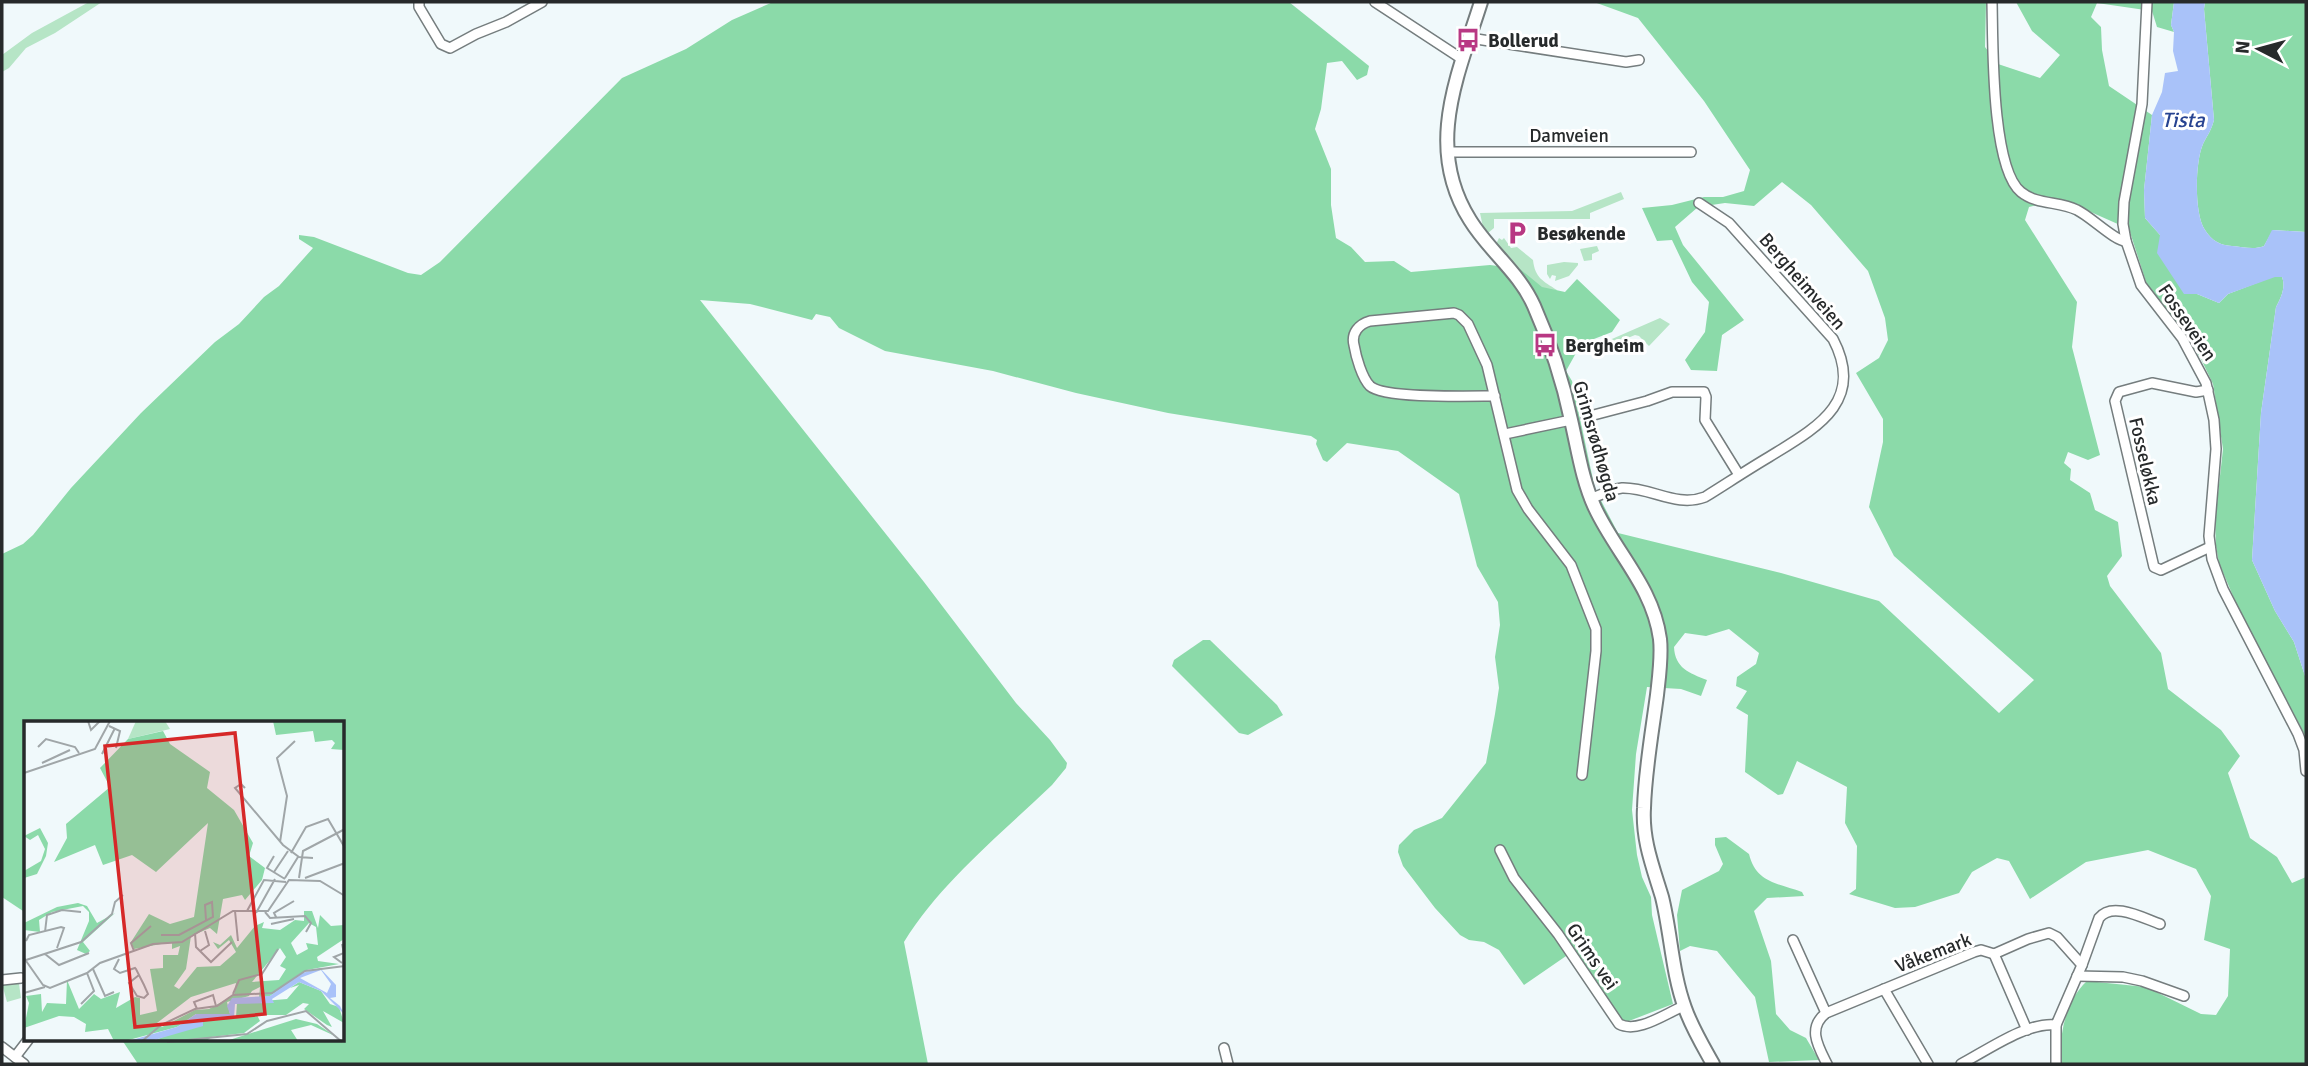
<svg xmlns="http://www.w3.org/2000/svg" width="2308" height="1066" viewBox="0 0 2308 1066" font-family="Signika,sans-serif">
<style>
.green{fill:#b6e5c6}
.forest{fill:#8bdaa9}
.water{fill:#a9c2f9}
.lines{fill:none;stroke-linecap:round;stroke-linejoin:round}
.minor-casing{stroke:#757d7e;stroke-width:12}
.secondary-casing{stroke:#757d7e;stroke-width:16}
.minor{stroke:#fff;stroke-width:9}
.secondary{stroke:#fff;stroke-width:12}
.labels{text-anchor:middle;stroke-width:6;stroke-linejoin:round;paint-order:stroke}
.poi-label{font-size:19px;font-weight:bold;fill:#272a2b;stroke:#fff;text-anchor:start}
.street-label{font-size:19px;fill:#272a2b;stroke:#fff}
.water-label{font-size:21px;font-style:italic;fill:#274391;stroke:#fff}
.inset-road{fill:none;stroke:#a0a6a8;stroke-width:2}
.view{fill:#d62828;fill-opacity:0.15;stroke:#d62828;stroke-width:3.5}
.inset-edge{fill:none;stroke:#272a2b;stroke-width:3.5}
</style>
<rect width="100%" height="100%" fill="#f0f9fb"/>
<g class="green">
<polygon points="89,2 102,2 55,33 26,48 9,68 2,72 2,55 32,33"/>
<polygon points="1621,192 1624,199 1590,213 1590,219 1494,219 1494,228 1488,233 1483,227 1480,213 1572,211"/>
<path d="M 1499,238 L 1502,240 L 1504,238 L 1511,248 L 1517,247 L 1533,260 C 1535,278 1543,281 1557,290 L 1552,296 L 1525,279 L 1496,244 Z"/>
<polygon points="1597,246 1599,251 1592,254 1592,260 1584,261 1580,249"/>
<polygon points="1564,262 1578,263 1578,265 1569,276 1555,281 1556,276 1552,275 1550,279 1547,274 1547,265"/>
<polygon points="1660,318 1670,324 1649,346 1639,336 1635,335 1589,354 1586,352 1589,349"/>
<polygon points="2,984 19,984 21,998 7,1002"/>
</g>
<g class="forest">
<path d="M 773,2 L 1289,2 L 1369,66 L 1367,75 L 1357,80 L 1342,61 L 1327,63 L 1321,109 L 1315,129 L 1331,169 L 1331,205 L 1336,238 L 1351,247 L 1365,262 L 1394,261 L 1411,272 L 1490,265 L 1520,269 L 1542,287 L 1565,292 L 1577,279 L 1620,320 L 1612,332 L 1581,344 L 1566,371 L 1572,381 L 1595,489 L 1618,533 L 1781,573 L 1879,601 L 1999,713 L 2034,680 L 1894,556 L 1869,507 L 1883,442 L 1883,419 L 1856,373 L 1879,358 L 1888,340 L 1885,318 L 1868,271 L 1811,205 L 1782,182 L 1754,206 L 1725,203 L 1698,207 L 1675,227 L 1683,245 L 1744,320 L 1722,335 L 1717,371 L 1691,370 L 1685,360 L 1705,332 L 1709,302 L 1692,282 L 1672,240 L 1657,241 L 1642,208 L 1672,205 L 1704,197 L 1723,197 L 1744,191 L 1750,170 L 1704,101 L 1638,18 L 1594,2 L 1986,2 L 1985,47 L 1998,64 L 2040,78 L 2060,55 L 2032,31 L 2016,2 L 2174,2 L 2171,25 L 2174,32 L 2157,27 L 2152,11 L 2097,3 L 2091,17 L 2101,27 L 2102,50 L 2109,86 L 2152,115 L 2144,190 L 2145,218 L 2160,235 L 2197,294 L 2219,303 L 2228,294 L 2275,276 L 2282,277 C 2286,287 2281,298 2276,307 L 2261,413 L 2252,560 L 2275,611 L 2294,642 L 2306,679 L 2306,737 L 2239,610 L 2219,563 L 2216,546 L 2215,521 L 2223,449 L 2213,384 L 2201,359 L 2178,324 L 2148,288 L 2129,229 L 2075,205 L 2058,200 L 2029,207 L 2025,220 L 2077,302 L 2072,347 L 2100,455 L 2088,460 L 2068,452 L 2064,463 L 2071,469 L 2070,480 L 2090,493 L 2095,510 L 2118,522 L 2122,556 L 2107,576 L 2110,586 L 2161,653 L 2168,689 L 2221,730 L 2240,756 L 2228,773 L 2250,838 L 2277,857 L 2292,883 L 2306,877 L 2306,1064 L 2061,1064 C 2059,1035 2065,1001 2087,981 L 2146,987 L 2201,1014 L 2216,1015 L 2228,996 L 2230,949 L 2204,940 L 2211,896 L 2196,869 L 2148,850 L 2086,862 L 2030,899 L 2009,861 L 1997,858 L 1972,872 L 1959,893 L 1915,907 L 1895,908 L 1849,894 L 1856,889 L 1857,846 L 1845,823 L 1847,787 L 1797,761 L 1783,794 L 1778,795 L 1745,772 L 1748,715 L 1736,708 L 1747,691 L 1736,686 L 1737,677 L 1756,664 L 1759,653 L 1729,629 L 1706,636 L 1685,633 L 1674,647 C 1675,668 1689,673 1707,680 L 1701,696 L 1681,689 L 1647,687 L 1636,754 L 1632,810 L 1637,855 L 1642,877 L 1651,897 L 1652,915 L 1673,1004 L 1616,1026 L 1569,954 L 1524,985 L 1499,950 L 1484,942 L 1469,940 L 1460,935 L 1435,908 L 1403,866 L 1398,852 L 1399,845 L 1414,830 L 1442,818 L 1486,763 L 1495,714 L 1499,688 L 1495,657 L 1500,625 L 1498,602 L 1477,566 L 1459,494 L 1398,451 L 1347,443 L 1327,462 L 1323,460 L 1316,444 L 1317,440 L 1311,436 L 1168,413 L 1076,393 L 993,371 L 885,351 L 839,328 L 830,317 L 816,314 L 812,320 L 750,304 L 700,300 L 924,582 L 1016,703 L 1050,740 L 1067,763 L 1066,768 L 1052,785 C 1001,834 941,882 904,942 L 928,1064 L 138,1064 L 122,1040 L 343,1040 L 343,723 L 26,723 L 26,913 L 2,897 L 2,554 L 23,544 L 33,535 L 71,488 L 141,413 L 215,342 L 239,324 L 264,297 L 279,286 L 313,248 L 299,239 L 299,235 L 314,237 L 408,273 L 421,275 L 440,262 L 622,78 L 686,49 L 732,20 Z"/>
<path d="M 2205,2 L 2306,2 L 2306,232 L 2273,230 L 2264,246 C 2254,250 2243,247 2232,246 C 2220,245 2212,241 2205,230 C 2194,214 2195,162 2203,144 C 2208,134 2211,131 2214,120 L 2204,9 Z"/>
<polygon points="1203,640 1210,640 1277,705 1283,715 1248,735 1239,733 1172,666 1174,660"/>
<path d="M 1726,837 L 1749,854 C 1756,883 1778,883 1802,892 L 1804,896 L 1767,898 L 1754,911 L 1771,961 L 1776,1014 L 1790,1030 L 1806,1038 L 1819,1060 L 1769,1062 L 1755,997 L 1717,951 L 1690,946 L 1680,951 L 1677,915 L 1682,890 L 1719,871 L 1723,864 L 1715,845 L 1715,838 Z"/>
</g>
<path class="water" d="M 2174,2 L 2205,2 L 2204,9 L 2214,120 C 2211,131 2208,134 2203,144 C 2195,162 2194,214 2205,230 C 2212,241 2220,245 2232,246 C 2243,247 2254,250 2264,246 L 2272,230 L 2306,232 L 2306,679 L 2294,642 L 2275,611 L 2252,560 L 2261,413 L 2276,307 C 2281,298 2286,287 2282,277 L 2275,277 L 2228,294 L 2219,303 L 2197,294 L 2184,294 L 2157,253 L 2160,235 L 2145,218 L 2144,190 L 2152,115 L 2162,92 L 2165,73 L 2178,71 L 2173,51 L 2174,32 L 2171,25 Z"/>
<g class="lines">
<g class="minor-casing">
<g id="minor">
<polyline points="419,2 419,7 441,44 450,48 476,34 506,22 542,2"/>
<polyline points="1375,2 1462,59"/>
<path d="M 1992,2 C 1993,41 1991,168 2021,192 C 2037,205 2059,201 2077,210 C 2090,216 2116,242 2126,241"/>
<polyline points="2147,2 2142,104 2124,202 2123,224 2126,241 2141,285 2182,338 2206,383 2214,420 2216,449 2209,536 2212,559 2223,589 2298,734 2304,750 2306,771"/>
<polyline points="1470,38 1626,62 1639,60"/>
<polyline points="1448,152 1691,152"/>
<polyline points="2208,390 2196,392 2152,383 2119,392 2115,401 2154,567 2161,570 2210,547"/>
<path d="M 1495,396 C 1473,396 1384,399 1370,386 C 1362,378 1356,357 1354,345 C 1351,333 1359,324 1370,321 L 1454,313 L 1459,315 L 1468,324 L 1487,365 L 1517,490 L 1528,509 L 1571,565 L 1596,629 L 1596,651 L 1582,775"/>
<polyline points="1586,417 1647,401 1672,392 1704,392 1706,397 1705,420 1739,475"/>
<polyline points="1505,434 1571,420"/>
<path d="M 1590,499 C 1601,495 1611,489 1622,488 C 1651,487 1676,508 1705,497 C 1726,484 1747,470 1769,457 C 1816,428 1866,402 1833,339 L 1729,223 L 1699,203"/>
<path d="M 1500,850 L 1514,878 L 1558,934 L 1619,1024 C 1638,1034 1666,1013 1684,1006"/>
<polyline points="1793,940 1826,1013"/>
<polyline points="1994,954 2027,1030"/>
<path d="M 2082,965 L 2099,918 C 2112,901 2143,918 2160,924"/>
<polyline points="2077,976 2123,977 2142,981 2184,996"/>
<polyline points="2,980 21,978"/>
<polyline points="1884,989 1928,1064"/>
<polyline points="2056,1025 2056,1064"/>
<polyline points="2,1047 24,1064"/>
<polyline points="1224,1048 1228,1064"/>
<polyline points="15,1057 28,1040"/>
<path d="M 1827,1064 C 1818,1046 1807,1028 1826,1013 L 1974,952 L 1981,950 L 1994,954 L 2028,939 L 2049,933 L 2057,937 L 2082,965 L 2056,1025 C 2028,1021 1986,1051 1961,1064"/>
</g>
</g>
<g class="secondary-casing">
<path id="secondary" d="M 1481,2 C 1458,75 1424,147 1470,220 C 1489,251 1519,272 1534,306 C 1550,342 1563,382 1571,420 C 1578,450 1582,480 1595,508 C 1616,553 1653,587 1660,639 C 1662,657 1659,677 1657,695 C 1652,733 1645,771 1644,808 C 1642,840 1653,867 1662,897 C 1671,933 1672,973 1685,1008 C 1692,1028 1703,1046 1713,1064"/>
</g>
<use href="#minor" class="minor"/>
<use href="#secondary" class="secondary"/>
</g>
<defs>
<g id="bus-bare" transform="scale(1.89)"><path d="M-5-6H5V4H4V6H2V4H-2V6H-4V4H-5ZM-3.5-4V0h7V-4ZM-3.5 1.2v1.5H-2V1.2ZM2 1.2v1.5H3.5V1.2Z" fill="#b83883" stroke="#fff" stroke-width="2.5" paint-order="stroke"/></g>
<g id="parking-bare" transform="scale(1.89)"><path d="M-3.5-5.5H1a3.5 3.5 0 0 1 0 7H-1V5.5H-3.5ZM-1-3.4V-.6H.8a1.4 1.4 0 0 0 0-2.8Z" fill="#b83883" stroke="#fff" stroke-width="2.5" paint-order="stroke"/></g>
</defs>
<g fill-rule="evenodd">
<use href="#bus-bare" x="1468" y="40"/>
<use href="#parking-bare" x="1517" y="233"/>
<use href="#bus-bare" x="1545" y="345"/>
</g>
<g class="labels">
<g class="poi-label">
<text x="1488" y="47">Bollerud</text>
<text x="1537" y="240">Besøkende</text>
<text x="1565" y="352">Bergheim</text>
</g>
<g class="street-label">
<text x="1569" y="142">Damveien</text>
<text transform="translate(1803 281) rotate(49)" y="7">Bergheimveien</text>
<text transform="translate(2188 322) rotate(56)" y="7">Fosseveien</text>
<text transform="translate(1597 441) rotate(74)" y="7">Grimsrødhøgda</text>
<text transform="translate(2146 461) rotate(77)" y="7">Fosseløkka</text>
<text transform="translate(1933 952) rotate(-21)" y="7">Våkemark</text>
<text transform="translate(1593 956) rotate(56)" y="7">Grims vei</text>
</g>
<g class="water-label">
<text x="2183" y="127">Tista</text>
</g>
</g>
<g transform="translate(24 721)">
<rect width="320" height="320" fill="#f0f9fb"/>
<path d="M 112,0 L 141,0 L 146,8 L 104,18 Z" fill="#b6e5c6"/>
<path d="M 249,0 L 320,0 L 320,29 L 307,28 L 311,22 L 308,19 L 291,21 L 289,10 L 252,14 ZM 139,10 L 146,23 L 186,51 L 183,67 L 210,89 L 229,122 L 225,135 L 241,147 L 238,159 L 221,179 L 218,174 L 199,178 L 193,213 L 186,207 L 167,215 L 162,248 L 150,265 L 155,268 L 173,246 L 196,245 L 212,231 L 205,219 L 194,228 L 189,221 L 196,224 L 207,214 L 213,227 L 231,205 L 240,201 L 238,207 L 256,209 L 271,199 L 280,200 L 280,190 L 288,190 L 294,207 L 296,194 L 307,205 L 320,204 L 320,218 L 293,236 L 294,240 L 315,243 L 283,249 L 246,275 L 235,277 L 236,266 L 228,270 L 225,275 L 203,281 L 206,293 L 172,293 L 153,306 L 101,320 L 90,320 L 84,308 L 61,311 L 62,303 L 50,296 L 35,295 L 0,307 L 5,282 L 2,275 L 17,273 L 18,291 L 23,282 L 42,283 L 43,259 L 55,288 L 70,273 L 77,278 L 96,271 L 92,287 L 111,276 L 116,277 L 116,294 L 133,290 L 126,248 L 139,247 L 139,234 L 154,234 L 156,225 L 148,228 L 148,221 L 110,228 L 107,221 L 125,193 L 146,203 L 170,196 L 184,102 L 132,151 L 108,134 L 79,144 L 71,124 L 30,141 L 43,117 L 42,103 L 86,66 L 76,47 L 104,18 ZM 285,202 L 292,206 L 294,224 L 282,222 L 284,228 L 273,234 L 267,222 ZM 256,227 L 262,236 L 256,245 L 262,248 L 255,259 L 228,261 ZM 212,262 L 210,274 L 185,288 L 171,289 L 138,306 L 133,302 L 167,276 ZM 16,107 L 24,122 L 22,135 L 13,153 L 0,157 L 0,150 L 17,140 L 21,128 L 14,114 L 6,119 L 0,115 ZM 54,182 L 63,185 L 73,202 L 91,192 L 59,221 L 66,230 L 62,233 L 53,229 L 65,200 L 65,191 L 59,185 L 28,191 L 15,199 L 16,211 L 0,209 L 0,202 L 33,186 ZM 275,261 L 297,270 L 306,283 L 315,286 L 320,302 L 299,290 L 308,306 L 303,304 L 280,288 L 285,283 L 279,282 L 262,294 L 233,294 L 236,300 L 220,312 L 187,316 L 183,320 L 127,321 L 178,299 L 212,296 L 213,282 L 263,278 L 275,264 L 266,267 ZM 272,298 L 293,303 L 311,315 L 287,304 L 267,309 L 274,320 L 199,321 Z" fill="#8bdaa9" fill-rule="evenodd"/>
<path d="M 296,247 L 312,264 L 312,276 L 306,277 L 316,285 L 320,293 L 297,270 L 275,261 L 248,278 L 250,282 L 211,283 L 210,297 L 179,299 L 179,305 L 127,320 L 101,321 L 153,306 L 172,293 L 206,293 L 203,285 L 208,277 L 246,275 L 275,253 ZM 297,249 L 307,263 L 303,272 L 276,257 Z" fill="#a9c2f9" fill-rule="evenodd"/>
<path class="inset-road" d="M 64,0 L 67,9 L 76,0M 85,5 L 96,10 L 92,27M 14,26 L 22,18 L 51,26 L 55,32M 78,33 L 91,7M 18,42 L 46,29M 0,52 L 71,28 L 86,0M 221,67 L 217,63 L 211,67 L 259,124 L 275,136 L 289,137M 256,121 L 263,75 L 253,37 L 271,20M 267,132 L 282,106 L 304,98 L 321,127M 250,135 L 243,147 L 261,158M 250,151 L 264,130M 261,157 L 274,136M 275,157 L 279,130 L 321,108M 281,157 L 321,142M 211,190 L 214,220M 223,190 L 240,159 L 262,161M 241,191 L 246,197 L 281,195 L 287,202 L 282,211M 232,192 L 251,158M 252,196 L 250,192 L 270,180M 247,203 L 270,198M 21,211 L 23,194 L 38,189 L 57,191M 171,212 L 172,226 L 187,241 L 208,221M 137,214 L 155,214 L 189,196 L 188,181 L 181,184 L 182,199M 2,220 L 5,214 L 37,206 L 40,207 L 33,227M 318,223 L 320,232 L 310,236 L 318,242M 110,230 L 107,222 L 127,205M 176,230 L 185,224 L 181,210M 21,233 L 35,244 L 65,232M 0,237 L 19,264 L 26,267 L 63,252 L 76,242 L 129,223 L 158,221 L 209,190 L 244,190 L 265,159 L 296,160 L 321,175M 95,238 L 90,248 L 96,252 L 111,247 L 112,248 L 120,264 L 124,273 L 120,277 L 113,275 L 105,262 L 115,254M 2,239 L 57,221 L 88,193 L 91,181 L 99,174M 69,248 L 81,275 L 90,271M 0,272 L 21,266M 209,273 L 215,259 L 238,253 L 254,228M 57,283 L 70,270 L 63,252M 173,288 L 170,281 L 189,274 L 192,285M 117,321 L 137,304 L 171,288 L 193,285 L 209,274 L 248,272 L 281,250 L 321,245M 143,321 L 223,313 L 243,300 L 282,290 L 318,321"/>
<path class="view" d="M 211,12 L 241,293 L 111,306 L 81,25 Z"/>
<rect width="320" height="320" class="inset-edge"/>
</g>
<rect width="2308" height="1066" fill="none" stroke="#272a2b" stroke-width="7"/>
<g transform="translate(2259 49) rotate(276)" stroke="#ffffff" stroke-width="5" paint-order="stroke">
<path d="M0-5L12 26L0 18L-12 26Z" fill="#272a2b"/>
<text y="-10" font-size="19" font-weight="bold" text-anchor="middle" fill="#272a2b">N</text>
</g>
</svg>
